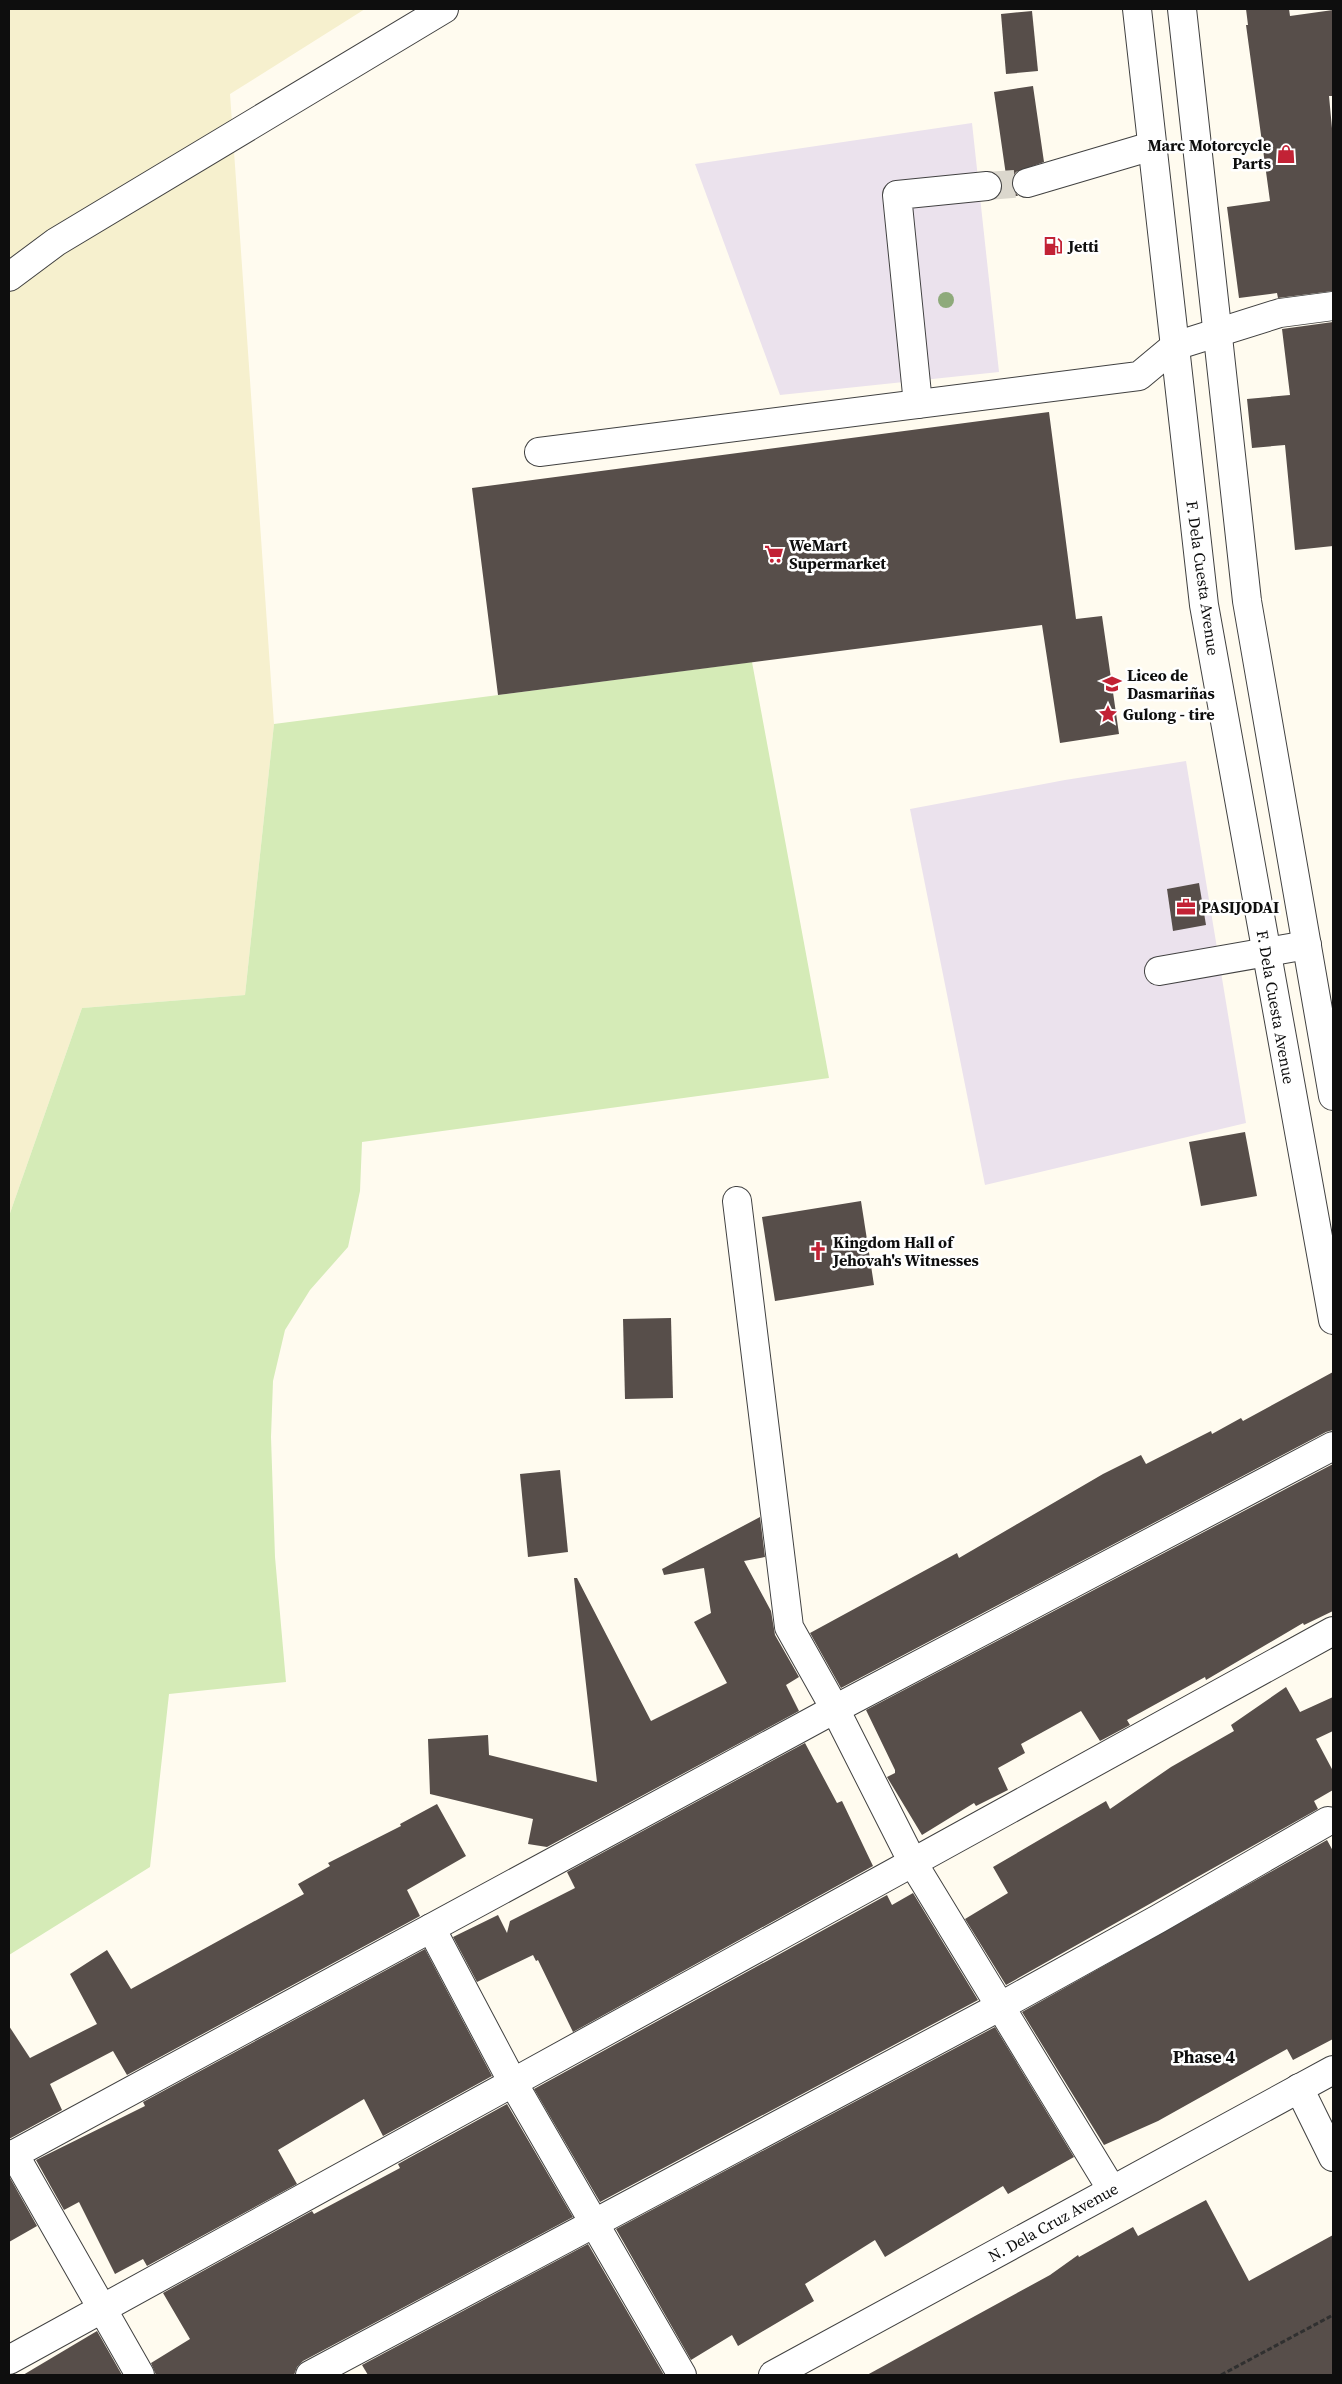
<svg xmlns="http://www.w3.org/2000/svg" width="1342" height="2384" viewBox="0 0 1342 2384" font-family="'Source Serif 4',serif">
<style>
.industrial{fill:#ebe2ed}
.farmland{fill:#f6f0ce}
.green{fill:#d5ebb7}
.building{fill:#574e4a}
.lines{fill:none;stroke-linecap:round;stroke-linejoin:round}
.minor-tunnel{stroke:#dbd7cd;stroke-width:28;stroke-dasharray:28 14;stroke-linecap:butt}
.minor-casing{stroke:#414141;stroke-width:30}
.path{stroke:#303030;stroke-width:3;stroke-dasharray:5 2.5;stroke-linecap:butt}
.minor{stroke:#fff;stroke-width:28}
.tree{fill:#8eaa7b}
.labels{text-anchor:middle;stroke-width:5;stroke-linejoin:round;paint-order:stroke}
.poi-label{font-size:16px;font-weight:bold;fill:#0e0e0e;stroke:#fff;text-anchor:start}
.street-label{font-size:16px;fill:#0e0e0e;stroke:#fff}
.neighbourhood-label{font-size:18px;font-weight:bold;fill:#0e0e0e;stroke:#fff}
</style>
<rect width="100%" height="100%" fill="#fffbef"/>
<g class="industrial">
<polygon points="972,123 999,372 780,395 695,164"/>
<polygon points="1186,761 1246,1123 985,1185 910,809 1065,780"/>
</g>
<polygon class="farmland" points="9,9 365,9 230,94 274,724 245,995 82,1008 9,1216"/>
<polygon class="green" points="752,662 829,1078 362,1142 360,1191 348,1247 310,1290 285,1330 273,1381 271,1437 275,1557 286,1682 169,1694 150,1867 9,1955 9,1216 82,1008 245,995 274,724"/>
<g class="building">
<polygon points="1246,9 1289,9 1290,16 1333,10 1333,96 1329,96 1333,139 1333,291 1278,298 1277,293 1239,298 1227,207 1270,201 1246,25 1248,25"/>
<polygon points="1032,11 1038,71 1006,74 1001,14"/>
<polygon points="1033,86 1044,162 1016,172 1012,179 1012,187 1018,196 1009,196 994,92"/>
<polygon points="1333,322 1333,546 1295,550 1285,445 1252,448 1247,399 1290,395 1282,329"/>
<polygon points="1049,412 1076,619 1102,616 1119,734 1060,743 1042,625 498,695 472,488"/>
<polygon points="1199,883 1206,925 1173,931 1167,889"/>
<polygon points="1245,1132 1257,1196 1201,1206 1189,1142"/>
<polygon points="861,1201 874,1285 775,1301 762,1217"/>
<polygon points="671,1318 673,1398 625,1399 623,1319"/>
<polygon points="1333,1372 1333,1430 1326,1432 841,1688 810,1633 957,1553 959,1558 1103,1474 1141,1455 1146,1464 1211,1431 1212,1434 1241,1418 1243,1421"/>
<polygon points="1333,1464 1333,1611 1304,1625 1303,1623 1206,1680 1205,1677 1127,1720 1130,1725 1100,1741 1081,1711 1021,1744 1025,1753 998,1768 1008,1790 976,1806 974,1803 922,1835 887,1777 895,1773 895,1770 866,1710"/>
<polygon points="560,1470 568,1552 528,1557 520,1474"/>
<polygon points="760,1517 765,1557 744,1561 771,1611 775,1635 799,1677 786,1685 799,1711 547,1847 528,1844 533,1819 430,1794 428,1739 488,1735 489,1755 597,1782 574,1578 577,1578 651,1721 727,1683 694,1622 711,1613 704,1568 664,1575 662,1569"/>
<polygon points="1286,1687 1300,1712 1333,1697 1333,1731 1316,1739 1333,1771 1333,1790 1314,1801 1318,1809 1006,1985 965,1919 1008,1893 993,1867 1106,1801 1110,1809 1171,1767 1234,1731 1231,1725"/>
<polygon points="805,1743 837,1803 842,1801 873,1866 573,2032 538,1960 536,1961 533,1955 477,1982 453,1937 498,1915 507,1933 510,1921 575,1888 567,1872"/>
<polygon points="437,1804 466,1856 407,1890 420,1916 127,2075 113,2051 50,2084 62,2110 9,2139 9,2026 30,2058 97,2024 70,1974 107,1950 131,1989 304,1894 298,1884 330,1866 328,1863 401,1826 400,1824"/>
<polygon points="1327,1840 1333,1851 1333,2039 1293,2060 1287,2049 1158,2121 1104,2145 1022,2012"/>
<polygon points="913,1893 978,2000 600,2202 534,2089 887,1895 892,1905"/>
<polygon points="425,1949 492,2076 383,2136 364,2099 278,2150 297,2184 147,2266 143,2259 115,2274 79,2202 64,2210 36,2160 145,2106 143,2102"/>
<polygon points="995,2027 1074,2157 1008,2194 1003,2186 885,2257 875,2240 805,2284 814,2301 738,2346 732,2335 691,2360 616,2229"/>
<polygon points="507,2104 573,2217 303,2361 297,2367 294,2375 156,2375 151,2363 190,2339 163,2293 312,2211 314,2214 400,2168 398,2164"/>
<polygon points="9,2176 37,2226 9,2242"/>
<polygon points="1206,2200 1249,2281 1333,2235 1333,2375 867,2375 1050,2275 1078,2255 1079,2257 1133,2227 1138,2236"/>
<polygon points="588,2244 664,2375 368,2375 362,2365"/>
<polygon points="97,2331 122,2375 23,2375"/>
</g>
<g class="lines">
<polyline class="minor-tunnel" points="987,186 1027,183"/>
<g class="minor-casing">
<g id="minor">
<polyline points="1137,9 1204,605 1333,1320"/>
<polyline points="1182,9 1247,601 1333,1096"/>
<polyline points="1027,183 1152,146"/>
<polyline points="9,277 56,242 444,9"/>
<polyline points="918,404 897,195 987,186"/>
<polyline points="539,452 1139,376 1175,346 1280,313 1333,306"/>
<polyline points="1159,971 1307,945"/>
<polyline points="737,1201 789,1627 835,1709 913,1863 1112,2190"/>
<polyline points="431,1928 512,2081 682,2375"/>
<polyline points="1299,2088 1333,2157"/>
<polyline points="14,2154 140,2375"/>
<polyline points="9,2157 835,1709 1333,1446"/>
<polyline points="9,2360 1333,1631"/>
<polyline points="310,2375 1001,2006 1158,1919 1328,1821"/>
<polyline points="773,2375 1333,2070"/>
</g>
</g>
<polyline class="path" points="1221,2375 1333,2315"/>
<use href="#minor" class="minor"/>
</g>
<circle class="tree" cx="946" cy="300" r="8"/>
<defs>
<g id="shop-bare" transform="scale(1.5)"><path d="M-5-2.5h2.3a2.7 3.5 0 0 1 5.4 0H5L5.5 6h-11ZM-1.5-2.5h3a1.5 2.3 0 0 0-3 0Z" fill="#c22235" stroke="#fff" stroke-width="2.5" paint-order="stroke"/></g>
<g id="fuel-bare" transform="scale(1.5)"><path d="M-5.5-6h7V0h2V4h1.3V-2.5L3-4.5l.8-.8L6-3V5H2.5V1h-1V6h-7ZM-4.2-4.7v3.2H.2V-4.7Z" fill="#c22235" stroke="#fff" stroke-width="2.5" paint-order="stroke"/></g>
<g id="supermarket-bare" transform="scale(1.5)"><path d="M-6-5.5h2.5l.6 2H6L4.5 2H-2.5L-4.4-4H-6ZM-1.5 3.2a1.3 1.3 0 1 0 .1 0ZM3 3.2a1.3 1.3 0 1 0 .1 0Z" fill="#c22235" stroke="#fff" stroke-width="2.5" paint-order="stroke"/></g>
<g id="school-bare" transform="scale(1.5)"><path d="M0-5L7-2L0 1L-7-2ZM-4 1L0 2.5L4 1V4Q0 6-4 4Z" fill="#c22235" stroke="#fff" stroke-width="2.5" paint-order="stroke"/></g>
<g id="sight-bare" transform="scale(1.5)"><path d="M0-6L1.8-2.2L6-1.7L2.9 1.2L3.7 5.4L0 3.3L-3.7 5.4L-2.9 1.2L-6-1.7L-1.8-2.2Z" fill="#c22235" stroke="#fff" stroke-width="2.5" paint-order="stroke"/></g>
<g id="office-bare" transform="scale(1.5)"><path d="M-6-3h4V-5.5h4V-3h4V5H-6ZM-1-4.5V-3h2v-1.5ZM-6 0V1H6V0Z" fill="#c22235" stroke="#fff" stroke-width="2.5" paint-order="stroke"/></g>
<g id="church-bare" transform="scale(1.5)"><path d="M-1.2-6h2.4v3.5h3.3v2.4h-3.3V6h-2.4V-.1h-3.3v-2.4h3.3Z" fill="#c22235" stroke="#fff" stroke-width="2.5" paint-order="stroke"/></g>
</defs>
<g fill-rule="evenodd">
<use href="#shop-bare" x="1286" y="154"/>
<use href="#fuel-bare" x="1053" y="246"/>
<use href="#supermarket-bare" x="774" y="554"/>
<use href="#school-bare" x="1112" y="684"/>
<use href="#sight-bare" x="1108" y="714"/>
<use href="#office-bare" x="1186" y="907"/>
<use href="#church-bare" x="818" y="1251"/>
</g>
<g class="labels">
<g class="poi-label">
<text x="1271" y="151" text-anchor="end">Marc Motorcycle<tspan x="1271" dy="18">Parts</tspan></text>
<text x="1068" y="252">Jetti</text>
<text x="789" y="551">WeMart<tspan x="789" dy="18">Supermarket</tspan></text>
<text x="1127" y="681">Liceo de<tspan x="1127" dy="18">Dasmariñas</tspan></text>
<text x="1123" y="720">Gulong - tire</text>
<text x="1201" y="913">PASIJODAI</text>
<text x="833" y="1248">Kingdom Hall of<tspan x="833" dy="18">Jehovah's Witnesses</tspan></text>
</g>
<g class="street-label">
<text transform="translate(1203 578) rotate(82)" y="6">F. Dela Cuesta Avenue</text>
<text transform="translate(1276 1007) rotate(80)" y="6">F. Dela Cuesta Avenue</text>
<text transform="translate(1053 2222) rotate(-29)" y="6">N. Dela Cruz Avenue</text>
</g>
<g class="neighbourhood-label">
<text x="1204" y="2063">Phase 4</text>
</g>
</g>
<rect width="1342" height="2384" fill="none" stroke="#0e0e0e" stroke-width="20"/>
</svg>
